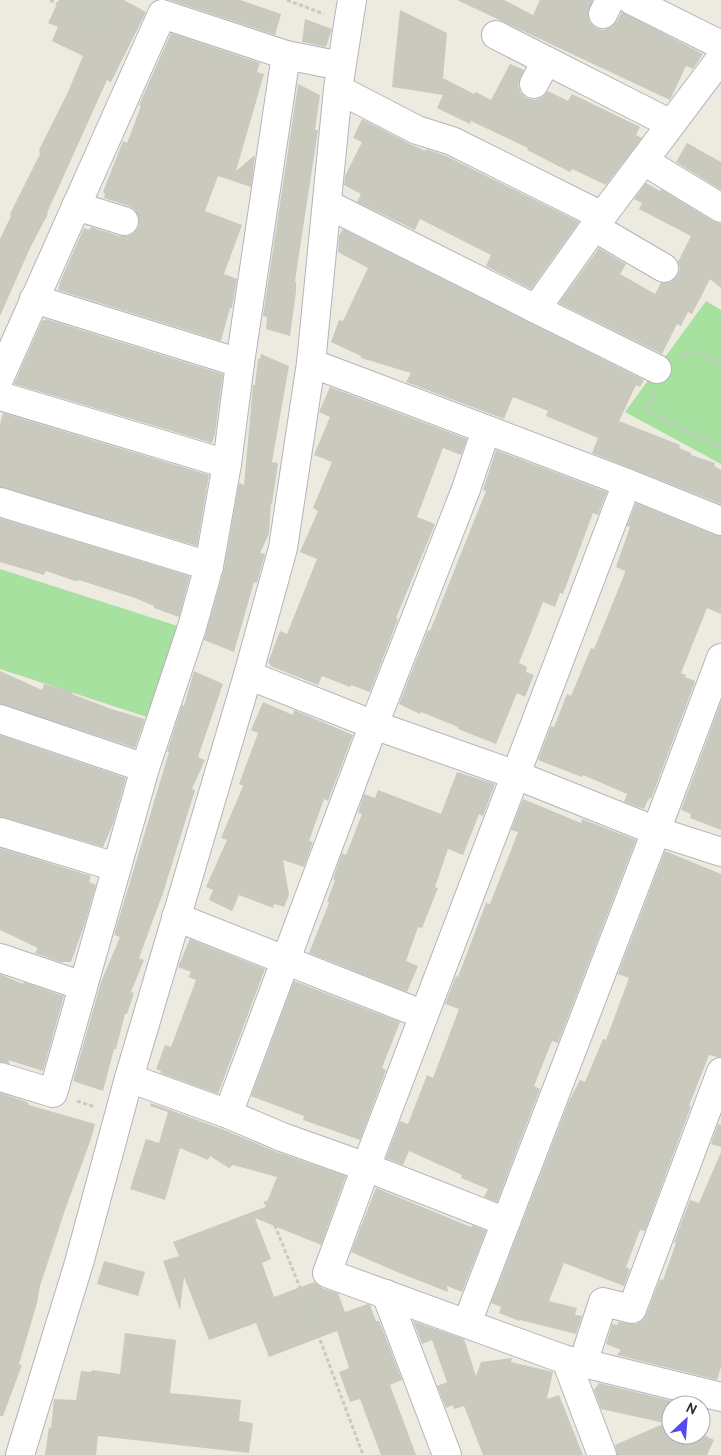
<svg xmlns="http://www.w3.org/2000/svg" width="721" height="1455" viewBox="0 0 721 1455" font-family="Cabin,sans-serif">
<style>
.green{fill:#a6e1a0}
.building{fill:#c9c9be}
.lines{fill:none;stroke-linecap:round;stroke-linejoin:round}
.minor-casing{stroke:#b4b3bf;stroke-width:30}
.path{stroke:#c8c8c8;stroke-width:3;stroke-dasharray:4 2.5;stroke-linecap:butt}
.minor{stroke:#fff;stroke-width:28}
</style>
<rect width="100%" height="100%" fill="#edebe0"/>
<g class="green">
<polygon points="706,301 721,310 721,464 625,412"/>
<polygon points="0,569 187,629 156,720 0,669"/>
</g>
<g class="building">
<polygon points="59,0 124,0 146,12 111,82 107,80 47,213 48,214 31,246 0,316 0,239 11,216 10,214 40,154 39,150 68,92 83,56 52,41 58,27 48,23"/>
<polygon points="169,0 240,0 281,14 275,35"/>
<polygon points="457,0 504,0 533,15 540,0 593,0 588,15 590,23 596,28 603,30 611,27 617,21 622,12 703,54 693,69 686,66 670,100"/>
<polygon points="400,10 447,33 443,78 474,94 476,92 491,100 510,64 524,70 518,85 521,93 526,98 535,100 543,97 548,91 568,101 572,94 640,127 636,135 642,138 606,185 572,169 570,172 527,150 528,148 471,121 470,124 437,108 443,95 392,87"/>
<polygon points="305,19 332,29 326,47 302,42"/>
<polygon points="171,33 260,63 257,72 264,74 236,171 255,155 251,187 218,176 205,211 242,225 224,274 237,279 232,308 230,308 221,341 58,290 60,282 84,228 89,230 91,227 119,236 127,236 134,233 139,226 139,218 135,210 129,206 104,198 105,194 103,192 123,141 127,143 141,106 139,105"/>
<polygon points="298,84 320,95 315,130 318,130 295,281 296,282 296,292 290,336 266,329 267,317 263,316"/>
<polygon points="362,119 410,144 426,151 426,149 446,156 579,222 531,289 486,266 491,255 420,219 415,230 357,202 361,194 344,185 345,176 362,142 353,138"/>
<polygon points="687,143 721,162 721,190 676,162"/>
<polygon points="646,183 660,191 661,189 713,221 721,224 721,288 710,279 692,314 688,312 681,326 677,324 662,354 559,303 599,248 626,264 620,274 655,294 661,283 671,282 677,276 680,269 678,262 691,236 639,209 642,203 634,199"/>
<polygon points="343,229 644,380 640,387 636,385 619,421 680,445 679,448 691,453 691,455 715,463 714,466 721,470 721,504 592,453 598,438 546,416 548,411 513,397 504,419 406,382 411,373 361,358 361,356 331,342 339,320 343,321 368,268 338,252 339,236"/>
<polygon points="46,319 223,374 215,434 212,443 14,384 42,321"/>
<polygon points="261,354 289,366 272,462 278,463 272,504 271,503 269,534 260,553 265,554 257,583 254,582 234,652 204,640 224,569 239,483 244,485 253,385 255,385 258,359 260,359"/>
<polygon points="330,387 467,439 461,455 443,448 417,517 435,524 396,618 398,619 370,692 351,685 350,687 322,676 318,685 270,666 270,664 268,663 280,631 287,634 317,559 300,552 318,511 313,508 332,462 314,455 330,417 319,412"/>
<polygon points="3,413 209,475 197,546 0,487 0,424"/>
<polygon points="496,450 607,492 598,515 593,513 563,594 560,593 555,607 543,602 519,663 527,667 526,672 534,675 525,697 517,693 496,744 458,729 458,727 421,712 420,714 399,704 428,630 430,631 486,491 483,490"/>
<polygon points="636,503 715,535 721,536 721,614 707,608 681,673 686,675 685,677 695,681 695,682 651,799 650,798 647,802 644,809 624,802 627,794 583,775 582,777 538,760 551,726 554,727 567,694 571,696 591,648 594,649 625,573 625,571 616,567 630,527 627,526"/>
<polygon points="0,518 190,576 179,617 154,608 154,606 135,598 79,580 75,581 46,571 44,575 0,562"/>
<polygon points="0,671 42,690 44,684 72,692 72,694 111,709 145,719 135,748 0,704"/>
<polygon points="194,671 223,684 198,757 205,760 192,789 195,790 163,893 139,958 144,960 131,992 134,993 127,1014 125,1014 116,1049 114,1049 103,1091 73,1081 101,982 120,937 114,935 169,752 167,752 182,705 184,706"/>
<polygon points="263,702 293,715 294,710 353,735 328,801 324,799 309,841 313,842 304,867 283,860 289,895 284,907 274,904 273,908 239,895 232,911 209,900 213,890 206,887 227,840 221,838 243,786 239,784 258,733 251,730"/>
<polygon points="721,702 721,830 690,818 691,814 681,810"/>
<polygon points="0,735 126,778 113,824 103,847 0,817"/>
<polygon points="457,772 495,784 483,816 479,814 463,855 448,849 435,887 438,888 422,928 418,927 406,961 418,966 407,992 309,953 329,903 327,902 335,880 333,879 342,853 346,855 362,814 358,813 364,794 375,798 378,790 441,814"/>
<polygon points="523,799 581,823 582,819 636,840 558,1043 552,1041 534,1086 540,1089 497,1202 484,1197 488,1189 461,1178 462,1175 409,1151 403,1165 386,1158 400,1121 408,1124 427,1075 433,1078 459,1009 445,1004 456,976 458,977 486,903 490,904 518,832 511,830"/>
<polygon points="0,848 91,876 89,882 96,885 84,926 71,962 60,962 35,953 38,948 0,930"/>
<polygon points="665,851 721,874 721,1057 717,1057 709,1055 689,1106 691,1106 645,1231 640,1230 626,1267 630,1269 624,1286 564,1263 549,1301 577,1308 575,1315 582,1316 576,1334 520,1320 519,1321 499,1313 501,1307 491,1303 569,1101 580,1080 585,1082 603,1039 606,1040 629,978 618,974"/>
<polygon points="190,939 265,969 218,1094 160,1073 161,1071 156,1069 165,1045 171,1047 196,980 188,977 191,972 178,967"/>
<polygon points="0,974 23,984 24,982 64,996 43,1071 8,1060 10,1064 0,1062"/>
<polygon points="294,981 400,1022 382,1068 386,1070 360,1140 303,1120 304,1116 251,1096"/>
<polygon points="0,1093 27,1102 29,1105 95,1124 91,1139 66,1207 40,1286 37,1303 19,1364 22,1365 3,1416 0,1416"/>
<polygon points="151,1103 222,1129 277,1152 346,1176 321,1245 255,1218 271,1259 262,1263 274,1297 314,1282 322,1288 338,1293 345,1312 368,1304 370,1305 376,1321 379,1321 382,1328 402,1380 390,1385 416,1455 381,1455 360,1399 350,1402 339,1372 349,1368 337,1331 269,1357 256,1323 209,1340 184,1277 180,1310 163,1261 179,1256 173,1242 265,1207 277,1177 233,1165 229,1168 210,1156 208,1160 180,1148 165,1200 130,1189 146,1139 159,1143 168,1112 150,1106"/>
<polygon points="718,1124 721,1125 721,1147 711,1144"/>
<polygon points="721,1152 721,1367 717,1380 617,1355 621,1350 606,1344 612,1324 618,1325 618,1322 636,1324 642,1321 646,1315 660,1279 663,1280 676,1243 674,1242 690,1200 699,1203"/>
<polygon points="376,1188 471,1227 472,1225 486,1231 462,1292 447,1286 448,1292 397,1272 351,1252"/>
<polygon points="104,1261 145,1272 138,1296 97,1284"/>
<polygon points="413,1321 464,1339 476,1376 481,1362 512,1358 511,1362 553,1372 547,1399 559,1395 583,1455 483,1455 464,1406 454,1409 453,1405 446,1408 437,1386 447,1382 432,1340 422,1344"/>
<polygon points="125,1333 176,1340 170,1393 241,1400 239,1421 253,1423 249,1453 98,1436 96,1455 45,1455 49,1427 51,1428 54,1399 76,1400 81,1371 91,1372 92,1370 120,1374"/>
<polygon points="599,1383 688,1405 671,1405 671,1435 701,1435 701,1408 709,1410 702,1434 714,1440 707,1455 617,1455 615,1445 665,1423 601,1409 594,1390"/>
</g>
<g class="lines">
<g class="minor-casing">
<g id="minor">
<polyline points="631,0 721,45"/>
<polyline points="603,14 610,0"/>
<polyline points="496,35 671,124"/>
<polyline points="286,55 341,66"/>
<polyline points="534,84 546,61"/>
<polyline points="338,89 417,130 452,141 602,216 721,58"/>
<polyline points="644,161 721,208"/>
<polyline points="327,204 536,309 602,216"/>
<polyline points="76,206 124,221"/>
<polyline points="594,227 664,268"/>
<polyline points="34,299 240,363"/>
<polyline points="536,309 657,369"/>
<polyline points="311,363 627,483 721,521"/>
<polyline points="0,377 162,14 286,55 240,363 227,464 209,566 192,627 145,768 53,1093 0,1077"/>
<polyline points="0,396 227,464"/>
<polyline points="627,483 366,1167 327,1273 566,1360 583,1363 721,1397"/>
<polyline points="0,502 209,566"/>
<polyline points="248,675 374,725 516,775 656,831 721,852"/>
<polyline points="0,719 145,768"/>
<polyline points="0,832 116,867"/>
<polyline points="176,917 424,1015"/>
<polyline points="0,958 83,986"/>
<polyline points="129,1078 228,1114 282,1137 366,1167 506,1222"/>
<polyline points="228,1114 368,740 466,489 486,430"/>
<polyline points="386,1294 447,1455"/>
<polyline points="467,1323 650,847 721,658"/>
<polyline points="566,1360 602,1455"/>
<polyline points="583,1363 603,1302 632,1309 721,1072"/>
<polyline points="20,1455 79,1263 129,1078 248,675 283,548 311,363 338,89 352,0"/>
</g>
</g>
<g class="path">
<polyline points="50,0 97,23 105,0"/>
<polyline points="287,0 324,14"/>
<polyline points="680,359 683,355 697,351 721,364"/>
<polyline points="654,394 646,407 647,411 721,447"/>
<polyline points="77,1101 95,1107"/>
<polyline points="265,1201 309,1310 363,1455"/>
</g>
<use href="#minor" class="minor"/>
</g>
<g transform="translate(686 1420) rotate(26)"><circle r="24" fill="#ffffff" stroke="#ababab"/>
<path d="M0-4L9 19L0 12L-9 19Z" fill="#554af1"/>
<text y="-8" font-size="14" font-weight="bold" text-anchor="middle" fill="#2d2d2d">N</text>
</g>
</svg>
